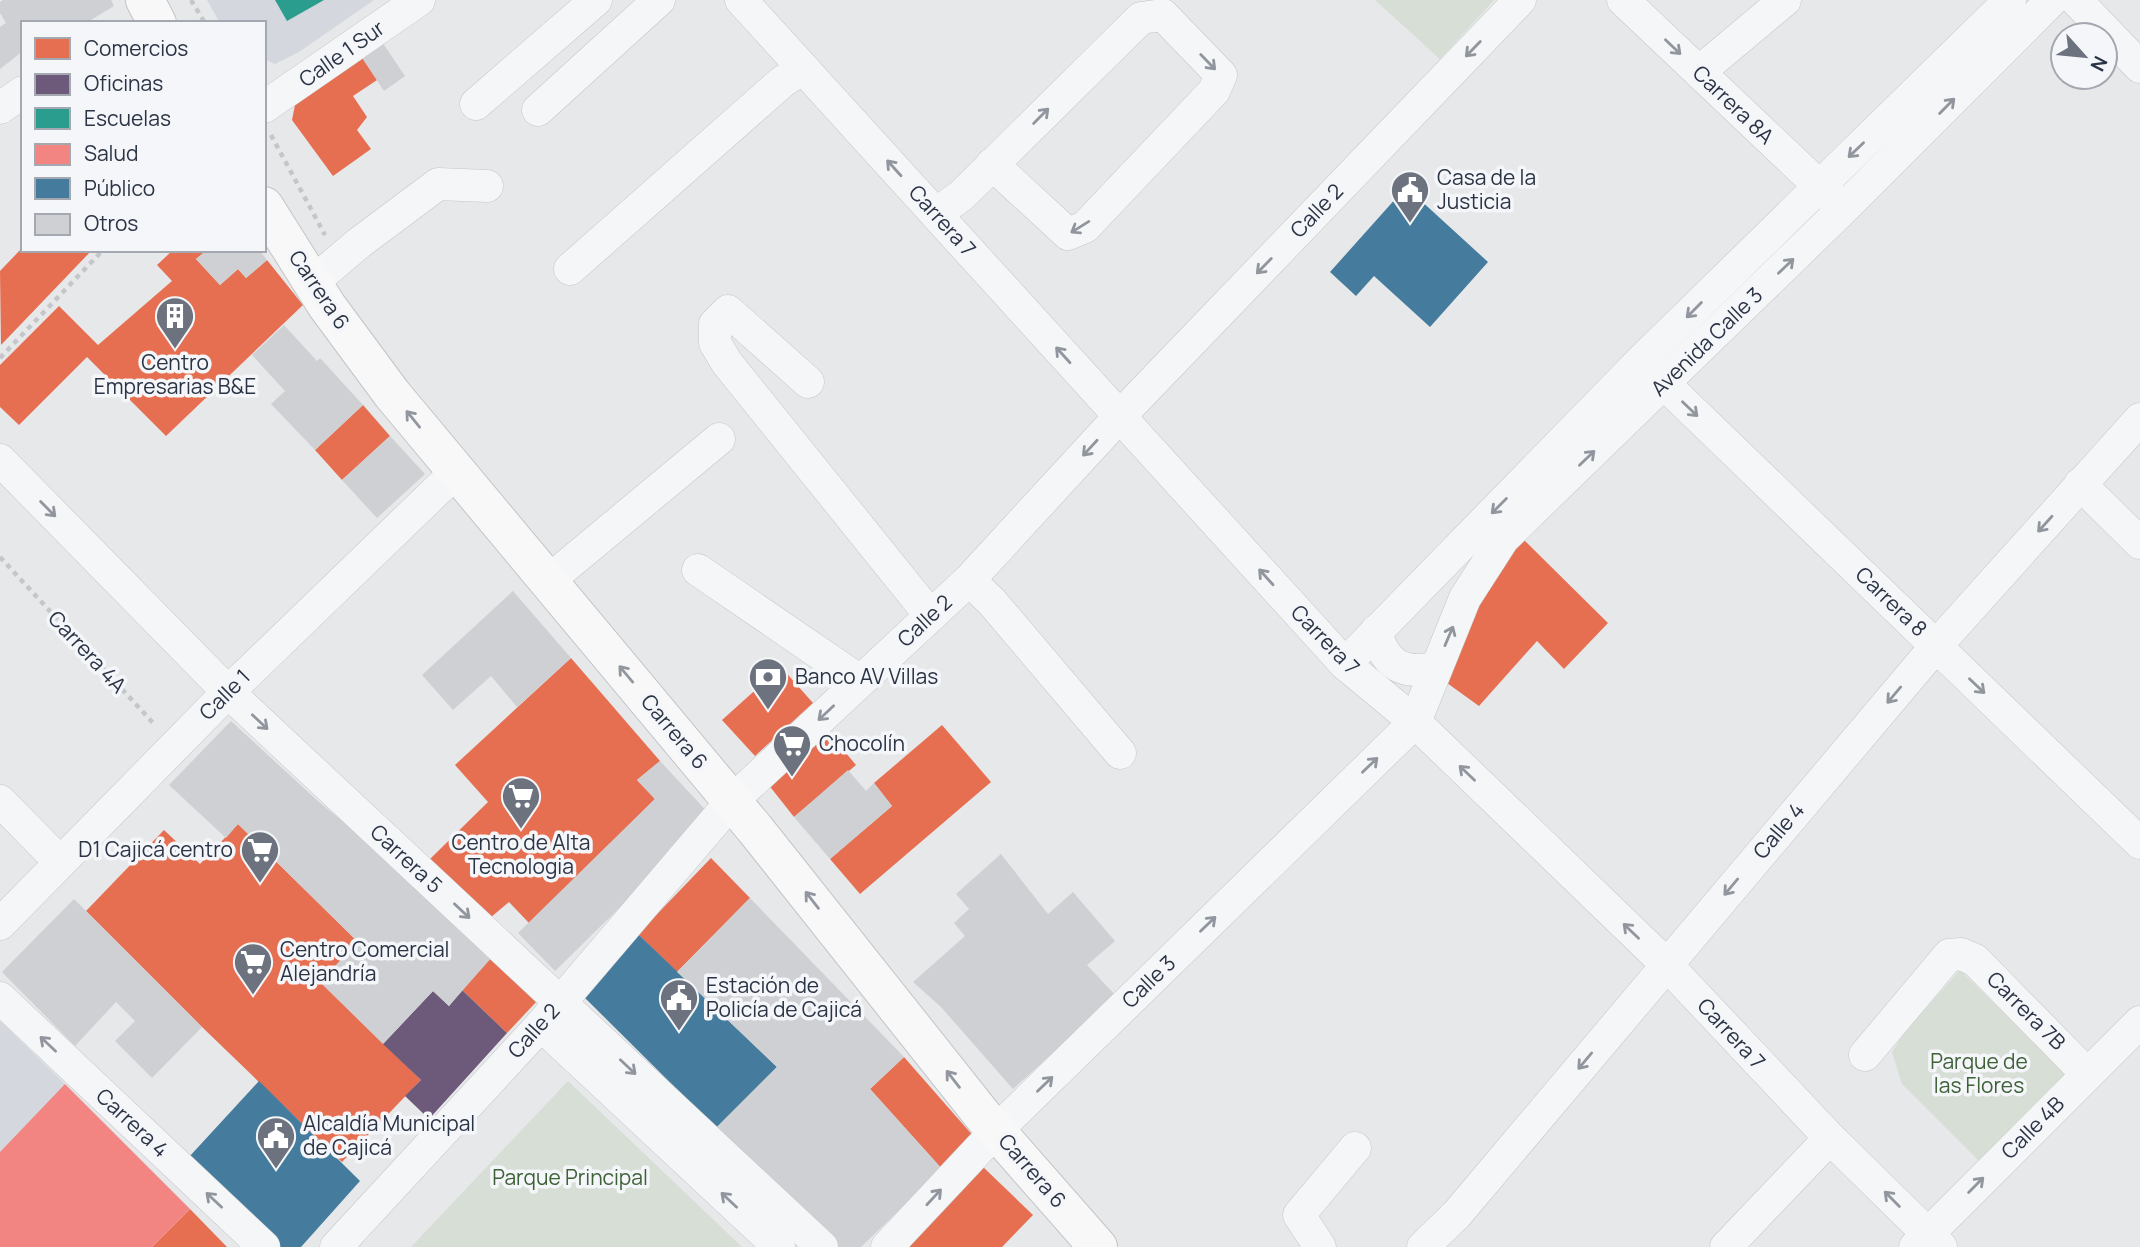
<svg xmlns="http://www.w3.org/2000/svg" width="2140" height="1247" viewBox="0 0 2140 1247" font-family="Manrope,sans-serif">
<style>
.built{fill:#d4d7dd}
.green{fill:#d6ded6}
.shops{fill:#e76f51}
.offices{fill:#6d597a}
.schools{fill:#2a9d8f}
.health{fill:#f28482}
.public{fill:#457b9d}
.building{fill:#ced0d3}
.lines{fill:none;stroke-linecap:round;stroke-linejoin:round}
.minor-casing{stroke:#c4c6c8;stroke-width:33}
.major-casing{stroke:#c2c5c8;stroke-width:40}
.path{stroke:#c5c6ca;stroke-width:4.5;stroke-dasharray:5 5;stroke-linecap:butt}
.minor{stroke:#f5f6f7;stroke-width:32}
.major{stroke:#f8f8f8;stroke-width:38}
.oneway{stroke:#90959e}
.oneway2{stroke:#92969e}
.labels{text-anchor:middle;stroke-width:7;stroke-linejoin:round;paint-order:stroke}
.street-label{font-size:21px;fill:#2b3445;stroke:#f4f6f9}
.poi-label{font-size:21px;fill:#2b3445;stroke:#f4f6f9;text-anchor:start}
.park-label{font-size:21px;fill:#3f6138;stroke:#f4f6f9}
</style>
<rect width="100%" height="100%" fill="#e6e8ea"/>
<g class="built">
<polygon points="207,0 374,0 299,52 275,64 264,59 264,23 220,23"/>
<polygon points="0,1021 65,1084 0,1152"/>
</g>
<g class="green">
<polygon points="1375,0 1494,0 1440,59"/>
<polygon points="1960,970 2067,1075 1980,1162 1902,1084 1892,1052 1905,1032"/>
<polygon points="568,1081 742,1247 411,1247"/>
</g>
<g class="shops">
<polygon points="361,56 377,80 353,96 367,117 357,130 371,149 333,176 292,120 296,100"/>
<polygon points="23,247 23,250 92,250 1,345 0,271"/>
<polygon points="173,250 207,250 196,259 220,285 238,269 246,278 267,260 303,305 166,436 87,357 19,425 0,407 0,365 59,306 98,345 172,281 157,265"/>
<polygon points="363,405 390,436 342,480 315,450"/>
<polygon points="1518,534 1608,623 1564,669 1537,641 1479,706 1447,683 1458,649 1494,571"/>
<polygon points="571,658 660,761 637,780 655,799 529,923 509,902 490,918 430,859 488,802 455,765"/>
<polygon points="781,667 813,703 755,756 722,720"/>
<polygon points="942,725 991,782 860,894 830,859 892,806 874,783"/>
<polygon points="824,727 856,765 794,817 764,779"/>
<polygon points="238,824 358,942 320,982 421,1080 342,1162 202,1027 86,911 164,830 200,864"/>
<polygon points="711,858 750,898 677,972 638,934"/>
<polygon points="492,957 538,1000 507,1033 462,990"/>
<polygon points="904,1057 975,1138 942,1169 870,1089"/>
<polygon points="981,1165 1033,1215 1002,1247 903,1247"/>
<polygon points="190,1209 227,1247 152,1247"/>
</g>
<polygon class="offices" points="462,990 507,1033 429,1119 405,1096 421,1080 383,1044 433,991 449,1006"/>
<polygon class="schools" points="275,0 324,0 287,21"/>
<polygon class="health" points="65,1084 190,1209 152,1247 0,1247 0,1152"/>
<g class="public">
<polygon points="1406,187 1488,262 1430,327 1374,276 1356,296 1330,272"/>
<polygon points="638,934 777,1067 716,1128 582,995"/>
<polygon points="259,1081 360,1181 301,1247 278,1247 189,1157"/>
</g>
<g class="building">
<polygon points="3,0 111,0 114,6 86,23 23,23 23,51 0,69 0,27 6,23 0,13 0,2"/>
<polygon points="382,42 405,76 384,91 361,56"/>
<polygon points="207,250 259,250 267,260 246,278 238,269 220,285 196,259"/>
<polygon points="284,325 317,361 320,358 363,405 315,450 271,404 285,391 252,355"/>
<polygon points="390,436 425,474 377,518 342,480"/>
<polygon points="513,591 571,658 517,707 491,676 453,710 422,675"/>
<polygon points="231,721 319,802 374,847 492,957 449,1006 433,991 383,1044 320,982 358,942 238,824 226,838 169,785"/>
<polygon points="660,761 712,817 555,971 518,933 655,799 637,780"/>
<polygon points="848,770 866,791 874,783 892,806 830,859 794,817"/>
<polygon points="1001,854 1048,914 1073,892 1115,941 1087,965 1116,996 1013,1089 941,1007 913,982 965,936 954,923 969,909 956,894"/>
<polygon points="750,898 904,1057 870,1089 942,1169 861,1247 839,1247 716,1128 777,1067 677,972"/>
<polygon points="74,899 202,1027 152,1078 115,1041 135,1021 116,1002 75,1046 2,972"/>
</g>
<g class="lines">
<g class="minor-casing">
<g id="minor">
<polyline points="741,0 1345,664 1415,722 1666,964 1830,1138 1941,1247"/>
<polyline points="1623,0 1833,199"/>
<polyline points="2076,0 2140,67"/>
<polyline points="1699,72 1785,0"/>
<polyline points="476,104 596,0"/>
<polyline points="264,107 419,0"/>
<polyline points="0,108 23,92"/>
<polyline points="538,110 659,0"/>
<polyline points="936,214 962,195 1141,18 1163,15 1221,75 1214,91 1085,227 1068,234 992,164"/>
<polyline points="570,269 782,82 803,68"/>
<polyline points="313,282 359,243 438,184 487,186"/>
<polyline points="1650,370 2140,843"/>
<polyline points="808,382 728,311 715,324 715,343 727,363 930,615"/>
<polyline points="0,460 228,692 822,1247"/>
<polyline points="2080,484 2140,543"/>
<polyline points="698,570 860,681"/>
<polyline points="969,580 992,602 1120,753"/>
<polyline points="548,581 719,439"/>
<path d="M 1376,631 C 1384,664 1402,675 1435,668"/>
<polyline points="1345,664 1641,361 2010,0"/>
<polyline points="0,801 60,862"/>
<polyline points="0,924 228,692 456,472"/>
<polyline points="0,998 264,1247"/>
<polyline points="541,1025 779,1247"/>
<polyline points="1865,1055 1949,955 1961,954 1975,960 2087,1074"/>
<polyline points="336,1247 541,1025 732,801 969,580 1119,417 1520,0"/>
<polyline points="887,1247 996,1131 1415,722 1465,598 1503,539 1843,209 2052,0"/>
<polyline points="1320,1247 1299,1215 1355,1148"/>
<polyline points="1423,1247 1457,1214 1936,646 2140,419"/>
<polyline points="1726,1247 1830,1138"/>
<polyline points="1915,1247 2140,1022"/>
</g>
</g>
<g class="major-casing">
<g id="major">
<polyline points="145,0 157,23"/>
<polyline points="264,206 327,306 392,394 755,829 983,1116 1098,1247"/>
</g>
</g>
<g class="path">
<polyline points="191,0 205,23"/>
<polyline points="271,135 325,235"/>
<polyline points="0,358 103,250"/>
<polyline points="0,557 155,725"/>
</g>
<use href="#minor" class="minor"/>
<use href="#major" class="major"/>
</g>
<defs><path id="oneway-shaft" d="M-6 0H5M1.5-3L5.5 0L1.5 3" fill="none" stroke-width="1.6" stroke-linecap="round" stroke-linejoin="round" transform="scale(1.75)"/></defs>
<g class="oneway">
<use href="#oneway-shaft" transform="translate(1673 47) rotate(44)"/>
<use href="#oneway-shaft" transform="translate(1473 49) rotate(134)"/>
<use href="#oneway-shaft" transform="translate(1208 62) rotate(46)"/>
<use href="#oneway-shaft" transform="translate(1947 106) rotate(-45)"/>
<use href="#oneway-shaft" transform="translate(1041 116) rotate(-45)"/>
<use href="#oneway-shaft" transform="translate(1856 150) rotate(136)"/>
<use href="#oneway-shaft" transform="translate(894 168) rotate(-132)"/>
<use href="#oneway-shaft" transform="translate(1080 227) rotate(148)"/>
<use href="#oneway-shaft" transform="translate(1264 266) rotate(134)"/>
<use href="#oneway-shaft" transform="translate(1786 266) rotate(-44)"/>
<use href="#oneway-shaft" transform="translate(1694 310) rotate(135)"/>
<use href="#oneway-shaft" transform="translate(1063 355) rotate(-132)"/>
<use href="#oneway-shaft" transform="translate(1690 409) rotate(44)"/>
<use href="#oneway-shaft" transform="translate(1090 448) rotate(133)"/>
<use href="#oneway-shaft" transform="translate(1587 458) rotate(-44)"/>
<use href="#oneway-shaft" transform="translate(1499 506) rotate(135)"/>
<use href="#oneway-shaft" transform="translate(48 509) rotate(45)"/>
<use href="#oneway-shaft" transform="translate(2045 524) rotate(132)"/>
<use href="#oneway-shaft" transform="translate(1266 577) rotate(-132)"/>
<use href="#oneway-shaft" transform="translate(1449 636) rotate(-67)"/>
<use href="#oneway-shaft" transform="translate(1977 686) rotate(44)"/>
<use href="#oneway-shaft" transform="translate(1894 695) rotate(130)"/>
<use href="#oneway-shaft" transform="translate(826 713) rotate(137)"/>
<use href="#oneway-shaft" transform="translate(260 722) rotate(43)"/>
<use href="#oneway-shaft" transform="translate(1370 765) rotate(-44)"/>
<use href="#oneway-shaft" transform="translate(1467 773) rotate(-136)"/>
<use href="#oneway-shaft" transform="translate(1731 887) rotate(130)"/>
<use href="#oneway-shaft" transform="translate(462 911) rotate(43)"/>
<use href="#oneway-shaft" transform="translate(1208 924) rotate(-44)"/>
<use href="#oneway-shaft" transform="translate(1631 931) rotate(-136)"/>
<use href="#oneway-shaft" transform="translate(48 1044) rotate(-137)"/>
<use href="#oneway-shaft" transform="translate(1585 1061) rotate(130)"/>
<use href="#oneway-shaft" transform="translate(628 1067) rotate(43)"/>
<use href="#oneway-shaft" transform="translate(1045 1084) rotate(-44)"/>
<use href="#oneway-shaft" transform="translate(1976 1185) rotate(-45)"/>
<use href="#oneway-shaft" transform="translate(934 1197) rotate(-47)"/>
<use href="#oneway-shaft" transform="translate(1892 1199) rotate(-135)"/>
<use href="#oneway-shaft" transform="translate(214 1200) rotate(-137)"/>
<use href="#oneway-shaft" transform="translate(729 1200) rotate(-137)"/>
</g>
<g class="oneway2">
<use href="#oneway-shaft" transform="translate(413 419) rotate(-129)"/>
<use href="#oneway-shaft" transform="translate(626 674) rotate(-130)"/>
<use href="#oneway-shaft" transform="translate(812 900) rotate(-128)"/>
<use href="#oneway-shaft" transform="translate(953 1079) rotate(-128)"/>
</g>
<defs>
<g id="civic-pin" transform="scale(2.0125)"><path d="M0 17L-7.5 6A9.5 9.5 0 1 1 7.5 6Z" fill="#6c737f" stroke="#f4f6f9"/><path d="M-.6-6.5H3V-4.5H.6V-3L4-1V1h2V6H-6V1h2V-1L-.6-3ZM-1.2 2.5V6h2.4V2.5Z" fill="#fff"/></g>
<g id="building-pin" transform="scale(2.0125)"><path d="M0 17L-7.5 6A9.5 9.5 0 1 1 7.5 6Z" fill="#6c737f" stroke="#f4f6f9"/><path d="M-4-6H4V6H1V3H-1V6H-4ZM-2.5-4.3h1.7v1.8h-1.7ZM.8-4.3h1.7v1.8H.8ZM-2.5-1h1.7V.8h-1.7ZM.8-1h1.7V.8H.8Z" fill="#fff"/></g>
<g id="bank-pin" transform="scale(2.0125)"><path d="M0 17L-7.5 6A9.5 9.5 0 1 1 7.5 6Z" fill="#6c737f" stroke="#f4f6f9"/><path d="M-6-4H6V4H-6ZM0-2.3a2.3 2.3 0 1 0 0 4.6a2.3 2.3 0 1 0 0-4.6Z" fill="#fff"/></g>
<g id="supermarket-pin" transform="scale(2.0125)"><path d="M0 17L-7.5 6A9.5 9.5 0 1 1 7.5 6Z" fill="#6c737f" stroke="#f4f6f9"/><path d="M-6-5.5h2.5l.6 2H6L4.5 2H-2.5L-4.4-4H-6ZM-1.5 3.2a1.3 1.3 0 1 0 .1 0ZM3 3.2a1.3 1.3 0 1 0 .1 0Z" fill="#fff"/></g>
</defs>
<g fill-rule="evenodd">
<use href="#civic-pin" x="1410" y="190"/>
<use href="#building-pin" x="175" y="316"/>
<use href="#bank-pin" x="768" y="677"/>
<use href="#supermarket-pin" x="792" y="744"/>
<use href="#supermarket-pin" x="521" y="796"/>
<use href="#supermarket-pin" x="260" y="850"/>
<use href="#supermarket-pin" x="253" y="962"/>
<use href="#civic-pin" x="679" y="998"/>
<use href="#civic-pin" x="276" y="1136"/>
</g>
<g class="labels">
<g class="street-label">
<text transform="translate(342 54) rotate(-35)" y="7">Calle 1 Sur</text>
<text transform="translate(1733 105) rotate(44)" y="7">Carrera 8A</text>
<text transform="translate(1317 211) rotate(-46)" y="7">Calle 2</text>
<text transform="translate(942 221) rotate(48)" y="7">Carrera 7</text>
<text transform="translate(319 290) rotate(56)" y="7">Carrera 6</text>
<text transform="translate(1707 342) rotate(-44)" y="7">Avenida Calle 3</text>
<text transform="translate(1891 602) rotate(44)" y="7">Carrera 8</text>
<text transform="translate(925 621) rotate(-43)" y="7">Calle 2</text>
<text transform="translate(1325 640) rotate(46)" y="7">Carrera 7</text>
<text transform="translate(87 652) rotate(47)" y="7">Carrera 4A</text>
<text transform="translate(225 695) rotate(-45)" y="7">Calle 1</text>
<text transform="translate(674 732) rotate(50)" y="7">Carrera 6</text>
<text transform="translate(1779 831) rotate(-50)" y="7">Calle 4</text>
<text transform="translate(406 859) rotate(43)" y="7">Carrera 5</text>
<text transform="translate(1149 982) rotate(-44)" y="7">Calle 3</text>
<text transform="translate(2026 1011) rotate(45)" y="7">Carrera 7B</text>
<text transform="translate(534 1031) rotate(-48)" y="7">Calle 2</text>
<text transform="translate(1731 1034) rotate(47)" y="7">Carrera 7</text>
<text transform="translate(132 1123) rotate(43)" y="7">Carrera 4</text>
<text transform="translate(2033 1128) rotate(-45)" y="7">Calle 4B</text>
<text transform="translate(1032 1171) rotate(49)" y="7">Carrera 6</text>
</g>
<g class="poi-label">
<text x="1437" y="185">Casa de la<tspan x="1437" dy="24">Justicia</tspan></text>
<text x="175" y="370" text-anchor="middle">Centro<tspan x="175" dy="24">Empresarias B&amp;E</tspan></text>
<text x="795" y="684">Banco AV Villas</text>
<text x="819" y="751">Chocolín</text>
<text x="521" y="850" text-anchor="middle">Centro de Alta<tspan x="521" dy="24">Tecnologia</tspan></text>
<text x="233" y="857" text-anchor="end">D1 Cajicá centro</text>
<text x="280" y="957">Centro Comercial<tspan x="280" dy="24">Alejandría</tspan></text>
<text x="706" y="993">Estación de<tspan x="706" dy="24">Policía de Cajicá</tspan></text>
<text x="303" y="1131">Alcaldía Municipal<tspan x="303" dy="24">de Cajicá</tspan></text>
</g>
<g class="park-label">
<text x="1979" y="1069">Parque de<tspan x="1979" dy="24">las Flores</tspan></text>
<text x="570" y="1185">Parque Principal</text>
</g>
</g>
<rect x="21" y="21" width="245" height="231" fill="#f4f6f9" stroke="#a4a8b1" stroke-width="2"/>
<rect x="35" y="38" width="35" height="21" fill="#e76f51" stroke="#a4a8b1" stroke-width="2"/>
<text x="84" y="56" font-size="21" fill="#2b3445">Comercios</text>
<rect x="35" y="74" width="35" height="21" fill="#6d597a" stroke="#a4a8b1" stroke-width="2"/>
<text x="84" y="91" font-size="21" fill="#2b3445">Oficinas</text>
<rect x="35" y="108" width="35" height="21" fill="#2a9d8f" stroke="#a4a8b1" stroke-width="2"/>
<text x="84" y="126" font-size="21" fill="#2b3445">Escuelas</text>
<rect x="35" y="144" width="35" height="21" fill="#f28482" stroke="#a4a8b1" stroke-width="2"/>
<text x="84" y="161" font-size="21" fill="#2b3445">Salud</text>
<rect x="35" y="178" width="35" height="21" fill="#457b9d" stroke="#a4a8b1" stroke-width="2"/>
<text x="84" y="196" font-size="21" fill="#2b3445">Público</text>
<rect x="35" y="214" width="35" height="21" fill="#ced0d3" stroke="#a4a8b1" stroke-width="2"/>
<text x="84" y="231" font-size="21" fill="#2b3445">Otros</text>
<g transform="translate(2084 56) rotate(117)"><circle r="33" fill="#f4f6f9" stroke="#a4a8b1" stroke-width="2"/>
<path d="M0-5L12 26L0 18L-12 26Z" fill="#6c737f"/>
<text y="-10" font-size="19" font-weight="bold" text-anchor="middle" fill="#2b3445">N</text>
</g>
</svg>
